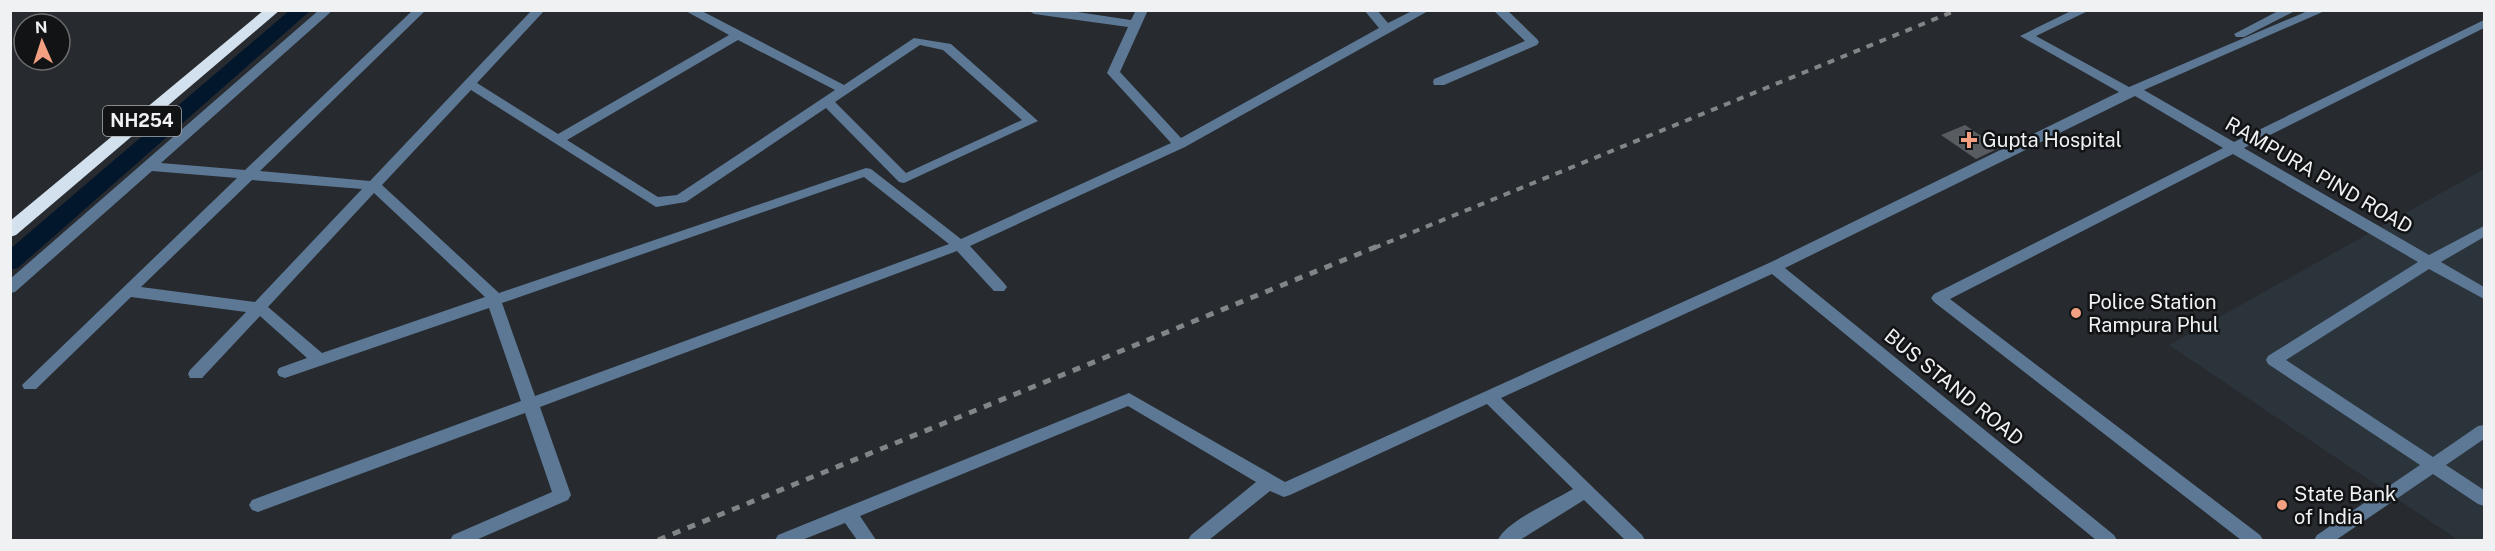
<svg xmlns="http://www.w3.org/2000/svg" width="2495" height="551" viewBox="0 0 2495 551" font-family="'Public Sans',sans-serif">
<style>
.built{fill:#2b333b}
.lines{fill:none;stroke-linecap:round;stroke-linejoin:round}
.canal{fill:#03172c;fill-rule:evenodd}
.building{fill:#585b5f}
.minor{fill:#5c7895;fill-rule:evenodd}
.highway{fill:#d3e1ef;fill-rule:evenodd}
.rail-far1{stroke:#828588;stroke-width:4;stroke-dasharray:7 7;stroke-linecap:butt}
.rail{stroke:#828588;stroke-width:5;stroke-dasharray:8 8;stroke-linecap:butt}
.poi-dot{fill:#f3a082;stroke:#111314;stroke-width:2}
.labels{text-anchor:middle;stroke-width:5;stroke-linejoin:round;paint-order:stroke}
.shield{fill:#111314;stroke:#acaeb0;stroke-width:1.5}
.shield-label{font-size:18px;font-weight:bold;fill:#eff1f3}
.poi-label{font-size:20px;fill:#eff1f3;stroke:#111314;text-anchor:start}
.street-label{font-size:20px;fill:#eff1f3;stroke:#111314}
</style>
<rect width="100%" height="100%" fill="#272a2e"/>
<polygon class="built" points="2484,169 2484,540 2458,540 2169,345"/>
<g class="lines">
<polygon class="canal" points="290,10 311,10 18,268 10,270 10,249"/>
</g>
<polygon class="building" points="1965,125 1999,148 1976,159 1941,135"/>
<g class="lines">
<g class="minor">
<path d="M 319,10 L 333,10 L 161,163 L 245,170 L 413,10 L 426,10 L 260,171 L 370,181 L 532,10 L 545,10 L 477,83 L 558,134 L 729,35 L 684,10 L 700,10 L 844,85 L 914,38 L 951,44 L 1038,121 L 904,183 L 899,182 L 826,108 L 686,202 L 656,207 L 471,90 L 382,185 L 499,293 L 866,168 L 871,169 L 961,239 L 1171,143 L 1107,73 L 1128,27 L 1034,14 L 1028,10 L 1064,10 L 1131,20 L 1136,10 L 1148,10 L 1120,72 L 1181,138 L 1379,28 L 1364,10 L 1377,10 L 1388,23 L 1414,10 L 1430,10 L 1185,147 L 970,246 L 1004,283 L 1007,287 L 1004,291 L 994,291 L 957,251 L 540,407 L 571,495 L 568,500 L 476,540 L 450,540 L 453,535 L 552,492 L 525,413 L 258,512 L 252,510 L 249,505 L 252,500 L 521,401 L 489,308 L 285,378 L 279,376 L 277,372 L 279,368 L 307,358 L 260,316 L 202,378 L 190,378 L 188,374 L 190,370 L 246,312 L 131,297 L 36,389 L 24,389 L 22,385 L 237,178 L 152,171 L 15,292 L 10,293 L 10,279 ZM 738,40 L 835,90 L 677,195 L 658,197 L 567,140 ZM 920,45 L 943,50 L 1022,120 L 906,173 L 835,102 ZM 864,177 L 949,244 L 535,396 L 502,303 ZM 252,180 L 362,189 L 255,302 L 141,287 ZM 374,193 L 485,297 L 322,353 L 268,307 Z"/>
<polygon points="1493,10 1507,10 1537,39 1539,42 1537,45 1444,85 1434,85 1433,82 1434,79 1525,41"/>
<path d="M 2073,10 L 2090,10 L 2036,36 L 2129,87 L 2310,10 L 2327,10 L 2144,90 L 2234,142 L 2484,20 L 2484,28 L 2244,148 L 2429,255 L 2484,226 L 2484,237 L 2441,262 L 2484,287 L 2484,299 L 2429,269 L 2286,360 L 2433,457 L 2478,426 L 2484,425 L 2484,439 L 2446,465 L 2484,490 L 2484,506 L 2478,504 L 2433,474 L 2336,540 L 2314,540 L 2317,535 L 2420,465 L 2268,364 L 2266,360 L 2268,356 L 2418,262 L 2233,154 L 1950,299 L 2260,535 L 2263,540 L 2241,540 L 1934,302 L 1931,298 L 1934,294 L 2223,148 L 2135,96 L 1785,268 L 2114,535 L 2117,540 L 2096,540 L 1772,274 L 1501,398 L 1642,535 L 1645,540 L 1625,540 L 1584,500 L 1520,540 L 1498,540 C 1505,522 1555,500 1573,489 L 1487,404 L 1290,495 L 1284,497 L 1270,491 L 1209,540 L 1188,540 L 1191,535 L 1256,482 L 1128,406 L 860,516 L 876,540 L 857,540 L 845,523 L 802,540 L 775,540 L 778,535 L 1129,393 L 1285,482 L 1769,263 L 2119,92 L 2020,36 Z"/>
<polygon points="2280,10 2297,10 2244,37 2236,37 2234,34"/>
</g>
<polygon class="highway" points="264,10 280,10 16,235 10,237 10,221"/>
<polyline class="rail-far1" points="1374,248 1957,10"/>
<polyline class="rail" points="658,540 1378,246"/>
</g>
<g class="poi-dot">
<path d="M1966 131h6v6h6v6h-6v6h-6v-6h-6v-6h6z"/>
<circle cx="2076" cy="313" r="6"/>
<circle cx="2282" cy="505" r="6"/>
</g>
<g class="labels">
<rect class="shield" x="103" y="106" width="78" height="30" rx="4.5"/>
<g class="shield-label">
<text x="142" y="127">NH254</text>
</g>
<g class="poi-label">
<text x="1982" y="147">Gupta Hospital</text>
<text x="2088" y="309">Police Station<tspan x="2088" dy="23">Rampura Phul</tspan></text>
<text x="2294" y="501">State Bank<tspan x="2294" dy="23">of India</tspan></text>
</g>
<g class="street-label">
<text transform="translate(2319 175) rotate(30)" y="7">RAMPURA PIND ROAD</text>
<text transform="translate(1954 387) rotate(39)" y="7">BUS STAND ROAD</text>
</g>
</g>
<rect width="2495" height="551" fill="none" stroke="#eff1f3" stroke-width="24"/>
<g transform="translate(42 42) rotate(357)"><circle r="28" fill="#111314" stroke="#6a6c6d" stroke-width="1.5"/>
<path d="M0-4.5L10 22L0 15L-10 22Z" fill="#f3a082"/>
<text y="-9" font-size="16" font-weight="bold" text-anchor="middle" fill="#eff1f3">N</text>
</g>
</svg>
